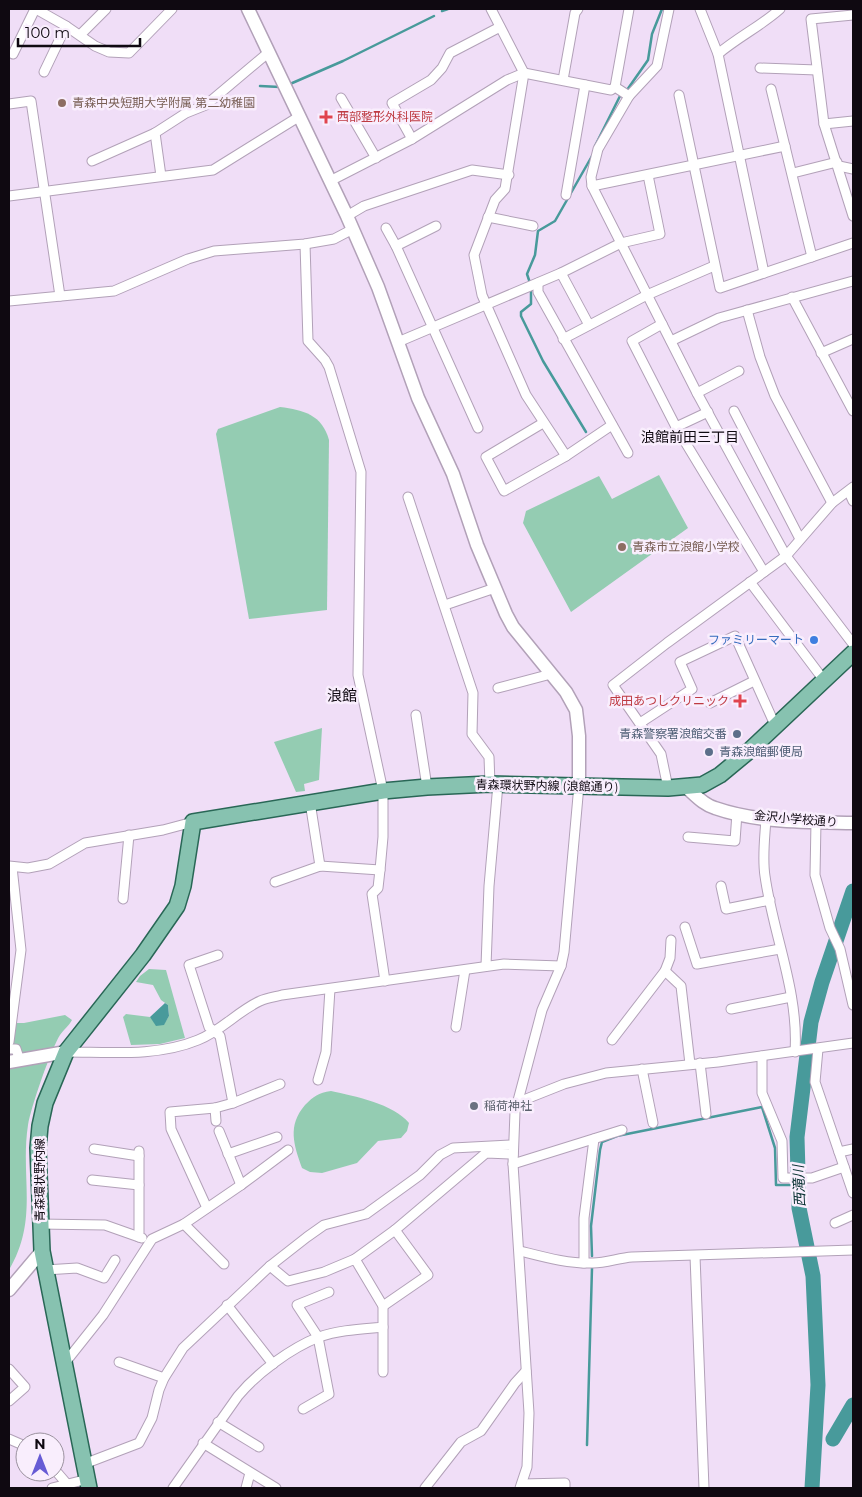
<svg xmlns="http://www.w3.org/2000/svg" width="862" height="1497" viewBox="0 0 862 1497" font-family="Montserrat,'Noto Sans JP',sans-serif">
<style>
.green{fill:#94ccb2}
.water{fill:#489a9b}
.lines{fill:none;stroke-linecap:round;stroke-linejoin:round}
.stream{stroke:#489a9b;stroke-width:2.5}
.river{stroke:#489a9b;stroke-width:15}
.street-casing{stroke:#b2a1b8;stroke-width:11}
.secondary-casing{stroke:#b2a1b8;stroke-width:15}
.primary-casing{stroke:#296756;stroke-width:18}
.street{stroke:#fff;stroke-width:9}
.secondary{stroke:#fff;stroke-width:12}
.primary{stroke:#87c2b0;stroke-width:15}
.education-dot{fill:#8d6e63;stroke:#f9eefd;stroke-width:2}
.health-dot{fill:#e0444e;stroke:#f9eefd;stroke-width:2}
.shop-dot{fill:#3f7fe0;stroke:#f9eefd;stroke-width:2}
.service-dot{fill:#5c6f8a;stroke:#f9eefd;stroke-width:2}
.worship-dot{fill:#6b7280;stroke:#f9eefd;stroke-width:2}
.labels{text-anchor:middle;stroke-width:5;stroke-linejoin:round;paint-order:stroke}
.education-label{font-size:12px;fill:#785e54;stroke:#f9eefd;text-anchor:start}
.health-label{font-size:12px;fill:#be3a42;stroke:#f9eefd;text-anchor:start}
.shop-label{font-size:12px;fill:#366cbe;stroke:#f9eefd;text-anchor:end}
.service-label{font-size:12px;fill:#4e5e75;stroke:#f9eefd;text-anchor:end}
.street-label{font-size:12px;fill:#0f0911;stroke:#f9eefd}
.worship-label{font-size:12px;fill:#5b616d;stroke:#f9eefd;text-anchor:start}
.neighbourhood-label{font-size:14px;fill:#0f0911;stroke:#f9eefd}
.water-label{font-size:14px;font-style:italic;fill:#062f30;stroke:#f9eefd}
.quarter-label{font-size:15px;fill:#0f0911;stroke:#f9eefd}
</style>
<rect width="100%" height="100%" fill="#f0def7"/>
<g class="green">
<path d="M 280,407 C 304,410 322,415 329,440 L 327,610 L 249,619 L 216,434 L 218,429 Z"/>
<polygon points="659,475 688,528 571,612 523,523 526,511 599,476 612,499"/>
<polygon points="322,728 319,780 304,784 305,791 296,792 274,742"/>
<polygon points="149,969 166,970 185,1038 160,1044 131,1045 123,1017 126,1014 150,1017 164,1024 169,1016 168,1005 161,1000 153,985 136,982 140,976"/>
<path d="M 65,1015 L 72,1020 C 69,1026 64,1029 60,1035 C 51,1049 31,1107 28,1125 C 20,1178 39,1219 9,1270 L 9,1023 L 24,1023 Z"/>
<path d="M 331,1091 C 354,1096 394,1104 409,1123 L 407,1131 L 401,1138 L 378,1141 L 357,1163 L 322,1173 L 310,1172 L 302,1168 C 294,1145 287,1126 305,1105 C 314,1096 318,1093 331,1091 Z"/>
</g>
<polygon class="water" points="165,1003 168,1005 169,1016 164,1025 156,1026 150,1017"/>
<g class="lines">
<g class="stream">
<polyline points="442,11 448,9"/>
<polyline points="290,84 343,61 434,16"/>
<polyline points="260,86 280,87"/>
<polyline points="627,90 648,60 652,34 662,9"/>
<polyline points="595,146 620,96"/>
<polyline points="530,283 527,274 535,255 538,231 555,221 592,156"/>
<polyline points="531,288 531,304 521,312 521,316 543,361 586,432"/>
<polyline points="592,1256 591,1226 600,1150 602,1142 617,1136 762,1107 775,1148 776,1185 799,1185"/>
<polyline points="587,1445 592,1268"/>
</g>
<g class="river">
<polyline points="833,1439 853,1405"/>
<polyline points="812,1488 818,1385 813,1276 799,1208 797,1137 811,1022 822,982 853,891"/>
</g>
<g class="street-casing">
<g id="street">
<polyline points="36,9 66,26 95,46 109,52 129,53 172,9"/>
<polyline points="491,9 524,73 505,189 495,200 474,255 482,295 526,395 566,456"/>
<polyline points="669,9 657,66 629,96 598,149 591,177 592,186 697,393 786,556 853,644"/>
<polyline points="700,9 718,54 764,273"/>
<polyline points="853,15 811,19 824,124 853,216"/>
<polyline points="80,35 106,9"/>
<polyline points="13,54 35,9"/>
<path d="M 718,54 C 738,37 761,26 780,9"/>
<polyline points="760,68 817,70"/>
<polyline points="44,72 66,26"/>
<polyline points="563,80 575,13 578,9"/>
<polyline points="615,87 629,9"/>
<polyline points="771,89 812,257"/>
<polyline points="679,95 720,288 853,243"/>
<polyline points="341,98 376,158"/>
<polyline points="9,104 31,101 60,296"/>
<polyline points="824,124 853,121"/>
<polyline points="155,133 161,176"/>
<polyline points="412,139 392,103 431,80 442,68 450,53 500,27"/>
<polyline points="92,161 155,133 186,113 206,105 269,52"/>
<polyline points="839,166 853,169"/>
<polyline points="793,173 837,162"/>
<polyline points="330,181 412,139 507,80 524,73 611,90 615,87 629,96"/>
<polyline points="592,186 785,146"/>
<polyline points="566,195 585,85"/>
<polyline points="9,196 213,170 300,116"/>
<polyline points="347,216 364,206 472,170 509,175"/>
<polyline points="488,217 533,226"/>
<polyline points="436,226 396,246 478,428"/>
<polyline points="386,228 396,246"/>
<polyline points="305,244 308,341 325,360 329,367 361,472 358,675 383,791 383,837 380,870 378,888 372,894 385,981"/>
<polyline points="561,273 589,325"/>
<polyline points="538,283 538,292 628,453"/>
<polyline points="792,297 853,411"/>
<polyline points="9,301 114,291 188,259 214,251 305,244 334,239 353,229"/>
<polyline points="747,310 760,357 775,396 832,503"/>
<polyline points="662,324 632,341 676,427 764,572"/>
<polyline points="563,339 647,295 714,266"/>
<polyline points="671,341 719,318 853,281"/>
<polyline points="398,342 561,273 621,243 660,234 648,175"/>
<polyline points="821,353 853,339"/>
<polyline points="697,393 739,371"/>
<polyline points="734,411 800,539"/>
<polyline points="543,423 486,457 504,491 566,456 612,425"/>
<polyline points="676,427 708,412"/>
<polyline points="849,492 853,501"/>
<polyline points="408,497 473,693 472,734 489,757 490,784"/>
<polyline points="750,582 823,679"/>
<polyline points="445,605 495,588"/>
<polyline points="498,688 551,674"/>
<polyline points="710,703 754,681"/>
<polyline points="416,715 427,787"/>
<polyline points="640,723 692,689 680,662 735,636 775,725"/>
<polyline points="668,788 661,754 613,685 667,643 786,556 832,503 853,487"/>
<polyline points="310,802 320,866"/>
<path d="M 766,818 C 765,837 762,857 765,876 C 773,934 799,992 795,1052"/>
<polyline points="816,822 815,875 830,928 840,949 853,1005"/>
<polyline points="688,837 735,841 737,813"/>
<polyline points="9,866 28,868 49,864 85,843 163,830 193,822"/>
<polyline points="275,882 320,866 380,870"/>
<polyline points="721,886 726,909 770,900"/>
<polyline points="123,899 129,835"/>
<polyline points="685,927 697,964 780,949"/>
<polyline points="218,955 189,965 209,1027 220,1036 233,1103 280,1084"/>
<polyline points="486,966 489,886 498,784"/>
<polyline points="665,971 681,986 690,1064"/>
<polyline points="731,1009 791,997"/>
<polyline points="456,1027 465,970"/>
<polyline points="612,1040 665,971 670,958 671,940"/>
<polyline points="9,1042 21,950 12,867"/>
<polyline points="9,1049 16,1049 20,1061"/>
<polyline points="818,1049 815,1082 853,1193"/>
<path d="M 66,1052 C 109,1052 157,1057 198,1040 C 221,1031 238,1011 260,1001 C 266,998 274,997 282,995 L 504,964 L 561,966"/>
<polyline points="762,1056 762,1093 782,1141 783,1178 812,1178 844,1167"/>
<polyline points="700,1063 706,1114"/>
<polyline points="642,1069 653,1123"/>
<polyline points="318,1080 326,1052 330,989"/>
<polyline points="516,1103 564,1084 606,1073 718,1062 853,1043"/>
<polyline points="215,1108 216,1121"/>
<polyline points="219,1131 241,1185"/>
<polyline points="94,1149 139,1156"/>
<polyline points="139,1151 139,1237 142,1238"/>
<polyline points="839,1152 853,1149"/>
<polyline points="228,1154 277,1137"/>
<polyline points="513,1164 622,1130"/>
<polyline points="92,1180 139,1185"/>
<polyline points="207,1208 171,1129 170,1112 215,1108 233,1103"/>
<polyline points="835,1223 853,1215"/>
<polyline points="39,1224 105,1225 139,1237"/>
<polyline points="184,1224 224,1264"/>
<path d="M 520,1251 C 544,1257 568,1264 593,1263 C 606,1263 619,1258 632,1257 L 853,1250"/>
<polyline points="695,1256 704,1488"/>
<polyline points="355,1259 395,1230 486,1153 513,1154"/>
<polyline points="584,1263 584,1218 594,1139"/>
<polyline points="45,1270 77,1268 104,1278 115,1260"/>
<polyline points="227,1305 273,1364"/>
<polyline points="383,1306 428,1275 395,1230"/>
<polyline points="119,1362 164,1378"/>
<polyline points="64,1364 103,1315 152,1239 184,1224 241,1185 288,1150"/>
<polyline points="9,1369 25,1387 9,1401"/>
<polyline points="383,1372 383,1327"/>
<polyline points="303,1409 329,1394 318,1337 297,1305 329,1292"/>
<polyline points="218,1422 259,1447"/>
<polyline points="9,1439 25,1446"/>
<polyline points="203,1443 276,1488"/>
<polyline points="84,1464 139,1443 152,1418 159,1390 164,1378 183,1348 270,1266 307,1237 324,1225 366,1214 420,1175 440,1155 453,1148 512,1145"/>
<polyline points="55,1470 67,1484"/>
<polyline points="522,1484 565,1483 565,1488"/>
<polyline points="52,1488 88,1479"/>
<path d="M 173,1488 L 238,1396 C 257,1373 291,1348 319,1337 C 339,1330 362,1329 383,1327 L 383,1306 L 355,1259 L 324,1272 L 288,1281 L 270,1266"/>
<polyline points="246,1488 250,1473"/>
<polyline points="425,1488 461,1442 481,1431 515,1383 526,1371"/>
<polyline points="520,1488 527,1467 529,1413 513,1164 515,1112 542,1010 561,966 564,952 579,785"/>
</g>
</g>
<g class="secondary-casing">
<g id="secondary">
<polyline points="248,9 347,216 378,287 418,398 453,474 477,545 506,614 513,627 566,692 576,710 579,736 579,785"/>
<path d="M 687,788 C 696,796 704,805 715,808 C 758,823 808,822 853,823"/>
<polyline points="9,1062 66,1052"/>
<polyline points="9,1290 42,1251"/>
</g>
</g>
<g class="primary-casing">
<polyline id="primary" points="89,1488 42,1251 38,1148 40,1126 45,1103 66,1052 143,955 177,906 183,886 193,822 383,791 427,787 490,784 668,788 702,785 720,775 749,751 853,653"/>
</g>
<use href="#street" class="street"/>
<use href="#secondary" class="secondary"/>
<use href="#primary" class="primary"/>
</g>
<g class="education-dot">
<circle cx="62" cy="103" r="5"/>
<circle cx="622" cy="547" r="5"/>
</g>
<g class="health-dot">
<path d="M323.5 109.5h5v5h5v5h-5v5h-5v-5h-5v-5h5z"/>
<path d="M737.5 693.5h5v5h5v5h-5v5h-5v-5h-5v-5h5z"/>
</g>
<circle class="shop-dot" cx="814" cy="640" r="5"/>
<g class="service-dot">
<circle cx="737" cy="734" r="5"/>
<circle cx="709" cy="752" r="5"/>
</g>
<circle class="worship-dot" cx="474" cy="1106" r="5"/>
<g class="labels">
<g class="education-label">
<text x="72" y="107">青森中央短期大学附属 第二幼稚園</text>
<text x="632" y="551">青森市立浪館小学校</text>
</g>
<g class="health-label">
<text x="337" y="121">西部整形外科医院</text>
<text x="729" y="705" text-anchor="end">成田あつしクリニック</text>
</g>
<g class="shop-label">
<text x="804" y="644">ファミリーマート</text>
</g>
<g class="service-label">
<text x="727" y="738">青森警察署浪館交番</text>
<text x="719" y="756" text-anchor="start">青森浪館郵便局</text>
</g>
<g class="street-label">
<text transform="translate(547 786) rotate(1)" y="4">青森環状野内線 (浪館通り)</text>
<text transform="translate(796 819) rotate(5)" y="4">金沢小学校通り</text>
<text transform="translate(40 1180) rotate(-90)" y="4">青森環状野内線</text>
</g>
<g class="worship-label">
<text x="484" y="1110">稲荷神社</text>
</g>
<g class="neighbourhood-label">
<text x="690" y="442">浪館前田三丁目</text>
</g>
<g class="water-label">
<text transform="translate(799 1186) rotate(-93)" y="5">西滝川</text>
</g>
<g class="quarter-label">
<text x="342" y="701">浪館</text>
</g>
</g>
<rect width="862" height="1497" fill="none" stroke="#0f0911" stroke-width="20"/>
<g transform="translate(40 1457)"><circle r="24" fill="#f9eefd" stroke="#9b929f"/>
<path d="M0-4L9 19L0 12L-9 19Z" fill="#675bd5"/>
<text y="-8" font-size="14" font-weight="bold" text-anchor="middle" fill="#0f0911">N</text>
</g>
<path d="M18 38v8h122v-8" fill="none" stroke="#0f0911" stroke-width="2.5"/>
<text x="25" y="38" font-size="15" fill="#0f0911" stroke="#f9eefd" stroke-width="4" paint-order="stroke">100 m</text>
</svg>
